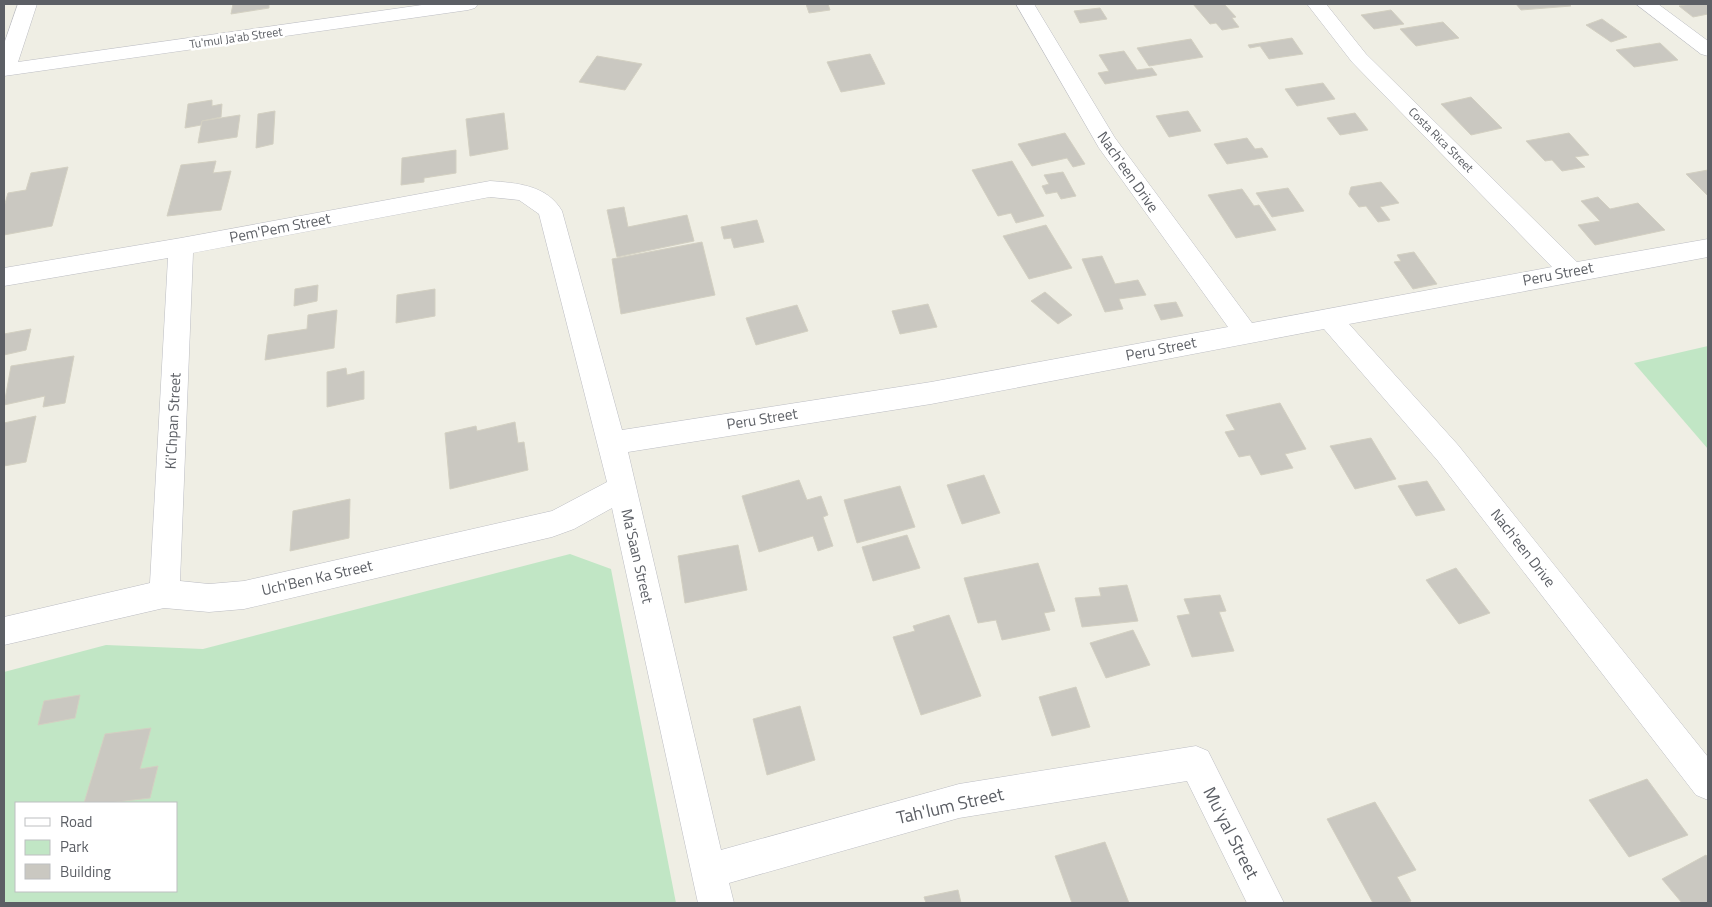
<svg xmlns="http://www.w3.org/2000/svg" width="1712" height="907" viewBox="0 0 1712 907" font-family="'Titillium Web',sans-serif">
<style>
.green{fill:#c1e6c5;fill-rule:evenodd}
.building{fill:#cac8c1;stroke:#d3d0c2}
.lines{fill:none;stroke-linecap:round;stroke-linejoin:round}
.street-casing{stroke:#bcbdc3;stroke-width:1}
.secondary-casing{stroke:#babcc2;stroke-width:1}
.street{fill:#fff;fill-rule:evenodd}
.secondary{fill:#fff;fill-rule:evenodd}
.labels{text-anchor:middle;stroke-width:5;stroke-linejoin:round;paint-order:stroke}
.far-street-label{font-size:12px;fill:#5c5f65;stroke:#fff}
.street-label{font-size:15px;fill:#5c5f65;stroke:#fff}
.near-street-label{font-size:18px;fill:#5c5f65;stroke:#fff}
</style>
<rect width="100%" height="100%" fill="#efeee4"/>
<g class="green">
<polygon points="1708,346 1708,449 1634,363"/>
<path d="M 570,554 L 611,569 L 676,903 L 4,903 L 4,672 L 106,645 L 203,649 ZM 16,803 L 176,803 L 176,891 L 16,891 Z"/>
</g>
<g class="building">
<polygon points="233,4 269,4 269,8 231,14"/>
<polygon points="806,4 828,4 830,10 809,13"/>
<polygon points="1193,4 1224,4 1236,17 1232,18 1239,27 1222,30 1216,23 1210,24"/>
<polygon points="1516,4 1569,4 1571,6 1521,10"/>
<polygon points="1691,4 1707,4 1708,14 1693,17 1679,6"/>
<polygon points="1100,8 1107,19 1080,23 1074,11"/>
<polygon points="1391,10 1404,24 1374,29 1361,15"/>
<polygon points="1602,19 1627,37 1611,42 1586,25"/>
<polygon points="1443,22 1459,38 1416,46 1400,29"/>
<polygon points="1292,38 1303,54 1269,59 1260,46 1250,48 1248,45"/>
<polygon points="1191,39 1203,57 1149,66 1137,48"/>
<polygon points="1660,43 1678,60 1634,67 1616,50"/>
<polygon points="1124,51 1137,70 1152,68 1157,75 1105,84 1098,73 1109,71 1099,55"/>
<polygon points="870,54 885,84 841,92 827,62"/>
<polygon points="597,56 642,64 625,90 579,82"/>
<polygon points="1323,83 1335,99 1297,106 1285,89"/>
<polygon points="1471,97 1502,128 1471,135 1441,104"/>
<polygon points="212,100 212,106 222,104 221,117 202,121 201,125 185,128 188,104"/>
<polygon points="275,111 273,144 256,148 258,114"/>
<polygon points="1188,111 1201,131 1169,137 1156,116"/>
<polygon points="504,113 508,149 470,156 466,119"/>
<polygon points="1355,113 1368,130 1340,135 1327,118"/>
<polygon points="240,115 237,137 198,143 202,121"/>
<polygon points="1065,133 1085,164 1073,167 1067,158 1032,166 1018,144"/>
<polygon points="1569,133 1589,155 1575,157 1585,167 1562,171 1552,160 1545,161 1526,141"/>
<polygon points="1247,138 1255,149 1262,148 1268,157 1227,164 1214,144"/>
<polygon points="456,150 456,173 424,178 424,182 401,185 402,158"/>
<polygon points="216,161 213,173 231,171 221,210 167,216 181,165"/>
<polygon points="1012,161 1044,216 1016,223 1011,213 998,216 972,170"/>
<polygon points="68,167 52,226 4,235 4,207 8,193 26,190 31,173"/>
<polygon points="1708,170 1708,196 1686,174"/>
<polygon points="1063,172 1076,196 1061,199 1057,192 1046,194 1042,186 1049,184 1044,175"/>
<polygon points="1381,182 1399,203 1380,207 1390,220 1378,222 1366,206 1359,207 1349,194 1351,187"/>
<polygon points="1288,188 1304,211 1272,217 1256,193"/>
<polygon points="1242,189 1254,206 1259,205 1276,230 1236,238 1208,195"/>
<polygon points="1598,197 1610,209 1638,203 1665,230 1595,245 1578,225 1600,221 1581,201"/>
<polygon points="624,207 628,227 687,215 694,241 617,257 607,210"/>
<polygon points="757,220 764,242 734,248 731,238 724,239 721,227"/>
<polygon points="1046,225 1072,268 1029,279 1003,236"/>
<polygon points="702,242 715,295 621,314 612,259"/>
<polygon points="1414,252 1437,284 1413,289 1394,262 1401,261 1397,255"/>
<polygon points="1102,256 1115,284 1138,280 1146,295 1119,299 1123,309 1105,312 1082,259"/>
<polygon points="318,285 317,301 294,306 295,289"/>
<polygon points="435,289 435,316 396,323 397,295"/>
<polygon points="1045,292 1072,315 1058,324 1031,301"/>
<polygon points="1176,302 1183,316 1161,320 1154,305"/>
<polygon points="928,304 937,327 900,334 892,311"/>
<polygon points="797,305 808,331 756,345 746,318"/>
<polygon points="337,310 334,348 265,360 268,335 307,329 308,315"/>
<polygon points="31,329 26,350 4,355 4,334"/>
<polygon points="74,356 65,403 43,407 45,396 4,405 11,366"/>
<polygon points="346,368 347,375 364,371 364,399 327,407 327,372"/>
<polygon points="1280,403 1306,449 1285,454 1293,468 1261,475 1250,455 1239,457 1225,432 1235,430 1226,415"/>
<polygon points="36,416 26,462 4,466 4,423"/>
<polygon points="515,422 518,443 524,442 528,470 450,489 445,433 476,426 477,431"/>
<polygon points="1371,438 1396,479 1355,489 1330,446"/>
<polygon points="984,475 1000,513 962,524 947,485"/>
<polygon points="799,480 807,500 821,496 828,515 823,517 833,546 818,551 813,536 759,552 742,496"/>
<polygon points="1427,481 1445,510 1416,516 1398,486"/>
<polygon points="900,486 915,527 857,543 844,500"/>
<polygon points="350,499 349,538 290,551 293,511"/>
<polygon points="907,535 920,568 873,581 862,547"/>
<polygon points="738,545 747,590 685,603 678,556"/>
<polygon points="1038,563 1055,611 1044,613 1050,630 1002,640 996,620 978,623 964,578"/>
<polygon points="1456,568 1490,613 1459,624 1426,580"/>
<polygon points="1127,585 1138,621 1082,627 1075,598 1101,596 1099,588"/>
<polygon points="1220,595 1226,611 1219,612 1234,651 1192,657 1177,616 1190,614 1184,599"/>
<polygon points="949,615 981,696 921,715 893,637 915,631 913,626"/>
<polygon points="1133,630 1150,665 1106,678 1090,643"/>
<polygon points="1076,687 1090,727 1052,736 1039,697"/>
<polygon points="80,695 75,718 38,725 44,701"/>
<polygon points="800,706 815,760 767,775 753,719"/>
<polygon points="151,728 140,769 158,766 150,798 108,803 84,803 105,734"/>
<polygon points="1647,779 1688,835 1629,857 1589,800"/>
<polygon points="1375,802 1416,870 1397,877 1411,901 1406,903 1373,903 1327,819"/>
<polygon points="1105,842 1129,903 1072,903 1055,856"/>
<polygon points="1706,855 1708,858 1708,903 1682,903 1662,879"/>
<polygon points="958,890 961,903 926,903 924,897"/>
</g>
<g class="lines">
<g class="street-casing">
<g id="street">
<polygon points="18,4 37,4 18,62 429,4 478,4 475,8 468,10 4,76 4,44"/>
<path d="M 1016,4 L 1034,4 L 1115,138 L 1252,323 L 1552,267 L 1352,62 L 1307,4 L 1326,4 L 1366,54 L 1577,262 L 1708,239 L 1708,257 L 1349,324 L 1458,445 L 1708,757 L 1708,800 L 1696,795 L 1438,461 L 1324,329 L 931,404 L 628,452 L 721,850 L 959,784 L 1196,746 L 1208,751 L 1284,903 L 1247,903 L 1187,781 L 959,818 L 729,883 L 734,903 L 698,903 L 612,508 L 574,529 L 552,537 L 244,609 L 209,612 L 164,608 L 4,645 L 4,617 L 150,583 L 168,258 L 4,286 L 4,268 L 181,238 L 490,181 C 517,183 547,185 562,211 L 622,430 L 931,382 L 1228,327 L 1099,148 ZM 490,197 L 519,200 L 539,214 L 607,482 L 552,511 L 244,581 L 209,584 L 180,581 L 193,253 Z"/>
</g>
</g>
<g class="secondary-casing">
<polygon id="secondary" points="1636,4 1658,4 1708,41 1708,56 1701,54"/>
</g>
<use href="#street" class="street"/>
<use href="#secondary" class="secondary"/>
</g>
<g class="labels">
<g class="far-street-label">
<text transform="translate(236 38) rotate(-8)" y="4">Tu'mul Ja'ab Street</text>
<text transform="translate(1441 140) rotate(45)" y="4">Costa Rica Street</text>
</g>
<g class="street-label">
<text transform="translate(1128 172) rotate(55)" y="5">Nach'een Drive</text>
<text transform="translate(280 228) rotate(-11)" y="5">Pem'Pem Street</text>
<text transform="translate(1558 274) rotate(-11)" y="5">Peru Street</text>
<text transform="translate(1161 349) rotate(-11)" y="5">Peru Street</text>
<text transform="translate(762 419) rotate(-9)" y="5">Peru Street</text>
<text transform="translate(173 421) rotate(-87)" y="5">Ki'Chpan Street</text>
<text transform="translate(1523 548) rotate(52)" y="5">Nach'een Drive</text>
<text transform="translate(637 556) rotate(77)" y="5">Ma'Saan Street</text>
<text transform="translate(317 578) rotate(-13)" y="5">Uch'Ben Ka Street</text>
</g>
<g class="near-street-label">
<text transform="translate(950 806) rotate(-13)" y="6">Tah'lum Street</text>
<text transform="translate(1231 833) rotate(63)" y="6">Mu'yal Street</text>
</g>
</g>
<rect width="1712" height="907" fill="none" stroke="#5c5f65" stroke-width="10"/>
<rect x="15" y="802" width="162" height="90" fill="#ffffff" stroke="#bebfc1"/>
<rect x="25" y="818" width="25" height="8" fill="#ffffff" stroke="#bebfc1"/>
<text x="60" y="827" font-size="15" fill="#5c5f65">Road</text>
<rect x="25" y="840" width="25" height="15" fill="#c1e6c5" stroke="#bebfc1"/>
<text x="60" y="852" font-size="15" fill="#5c5f65">Park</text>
<rect x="25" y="864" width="25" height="15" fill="#cac8c1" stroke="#bebfc1"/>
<text x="60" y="877" font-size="15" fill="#5c5f65">Building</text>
</svg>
